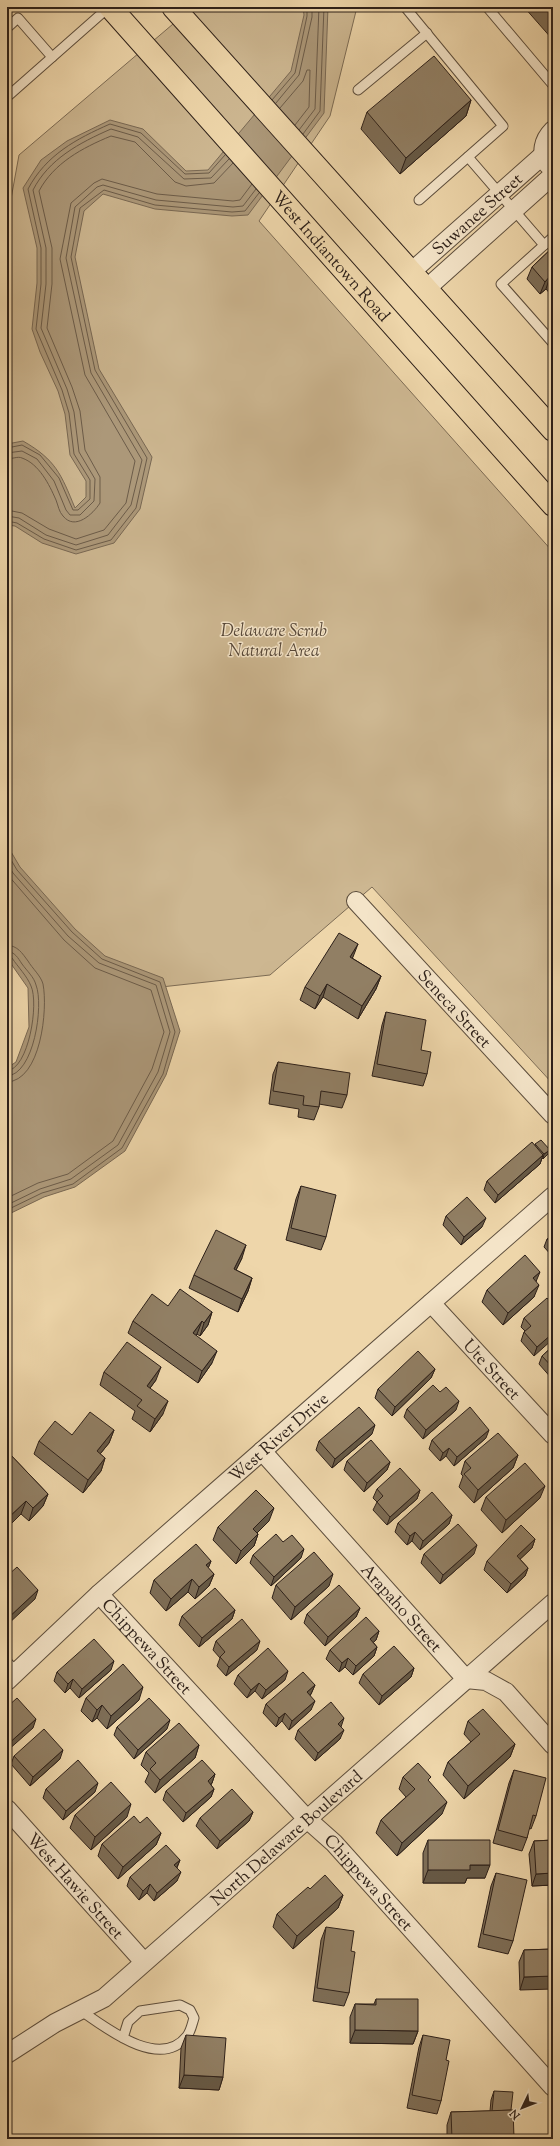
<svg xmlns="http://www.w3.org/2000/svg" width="560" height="2146" viewBox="0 0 560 2146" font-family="'Sorts Mill Goudy',serif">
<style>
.green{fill:#cdb791;stroke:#7d6c55}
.water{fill:#ac9879;stroke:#796853}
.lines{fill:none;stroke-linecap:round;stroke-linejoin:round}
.shore{stroke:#6c5c49;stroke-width:1}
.service-casing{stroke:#5d4e3d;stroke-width:11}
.minor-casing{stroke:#5d4e3d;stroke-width:20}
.primary-casing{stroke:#2d2019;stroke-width:24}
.service{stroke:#f4e4c8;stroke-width:9}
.minor{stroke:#f4e4c8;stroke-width:18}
.primary{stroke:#eed6aa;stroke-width:22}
.wall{fill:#7d6d56;stroke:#2d2019}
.shaded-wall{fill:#665946;stroke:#2d2019}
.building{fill:#917f64;stroke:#2d2019}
.labels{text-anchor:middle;stroke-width:3;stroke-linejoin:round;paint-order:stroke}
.street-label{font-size:17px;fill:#2d2019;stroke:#f4e4c8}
.park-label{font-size:17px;font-style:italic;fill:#554637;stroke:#f4e4c8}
</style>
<rect width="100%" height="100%" fill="#eed6aa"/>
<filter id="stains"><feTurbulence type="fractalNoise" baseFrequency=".005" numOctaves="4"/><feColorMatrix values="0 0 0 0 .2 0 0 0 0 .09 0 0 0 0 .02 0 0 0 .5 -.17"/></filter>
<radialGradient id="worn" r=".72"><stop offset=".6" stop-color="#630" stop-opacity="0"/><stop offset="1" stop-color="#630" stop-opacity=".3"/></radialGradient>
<polygon class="green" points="193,7 357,7 330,116 259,221 553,552 553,1084 372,887 270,975 143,989 65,934 7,868 7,221 19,155"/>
<g class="water">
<path d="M 303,7 L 328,7 L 324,113 L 248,215 L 232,216 L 155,209 L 103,194 L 84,211 L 75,257 L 99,369 L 152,457 L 140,509 L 114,543 L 76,554 L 42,543 L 15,526 L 7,525 L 7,444 L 23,441 C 56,460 61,474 75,508 L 86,497 L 86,481 L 70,455 L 65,414 L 58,391 L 40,352 L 32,329 L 37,283 L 37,248 L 23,188 L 41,160 L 67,141 L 110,120 L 143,129 L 186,171 L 208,170 L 291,71 L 304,15 Z"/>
<polygon points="7,845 20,867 75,929 105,956 163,978 180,1031 166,1075 125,1151 75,1187 44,1197 7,1215 7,1068 16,1062 29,1027 28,988 7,958"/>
</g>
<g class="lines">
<g class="shore">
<polyline points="272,100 295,73 307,16 307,7"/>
<polyline points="276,103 299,75 312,17 312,7"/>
<polyline points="280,108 303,81 307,70 310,70 309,107 295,125"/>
<polyline points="299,130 315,109 319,7"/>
<polyline points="303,134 320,111 324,7"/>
<path d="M 7,448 L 22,445 L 40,455 L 59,478 L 73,510 L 78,510 L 90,499 L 90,480 L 74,454 L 69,413 L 62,390 L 36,329 L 41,284 L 41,248 L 28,189 C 46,155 76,139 110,124 L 141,133 L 185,174 L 209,173 L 225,155"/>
<path d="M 7,453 L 22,451 L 37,459 L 54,481 L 66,510 L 70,515 L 80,515 L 94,501 L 95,479 L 79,452 L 74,412 L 67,389 L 41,328 L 46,284 L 46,248 L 33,190 C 49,159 79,143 111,129 L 138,137 L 184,179 L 211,178 L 229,159"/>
<path d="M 7,459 C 12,459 18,456 22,458 C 39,464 49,484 56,500 C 58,505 59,512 63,516 C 75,531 93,514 100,503 L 100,477 L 85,450 L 80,411 L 72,387 L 47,328 L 52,284 L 52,248 L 39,191 C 54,163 82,148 111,136 L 135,142 L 175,182 L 186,186 L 214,183 L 233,163"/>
<polyline points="7,510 22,513 49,529 76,539 104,530 126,503 135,461 85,375 60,259 71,203 94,183 102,179 157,194 233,201 240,200 252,184"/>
<polyline points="7,516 19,518 46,535 76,545 108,535 131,505 142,460 91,373 66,258 75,207 97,187 103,185 156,200 233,207 243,206 256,189"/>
<polyline points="7,521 17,523 44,539 76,550 111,540 136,508 147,458 95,370 71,257 80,208 104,190 155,205 232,212 245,211 259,193"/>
<polyline points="7,853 17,870 72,932 102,959 160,982 175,1032 163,1074 122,1148 73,1184 42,1193 7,1210"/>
<polyline points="7,863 13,873 68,936 99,963 156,985 170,1032 158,1072 118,1145 71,1179 40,1189 7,1205"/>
<polyline points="7,874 64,940 95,968 151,990 164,1032 152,1069 113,1141 68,1174 38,1183 7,1198"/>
<path d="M 7,945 C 18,946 22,953 28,961 C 32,968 41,976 43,984 C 48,1009 41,1081 7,1082"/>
<path d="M 7,951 C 15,952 18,958 22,964 C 27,971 34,977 36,985 C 44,1005 34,1075 7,1076"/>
<path d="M 7,956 L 12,958 C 18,967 27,976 31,986 C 39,1003 29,1069 7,1071"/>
</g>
<g class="service-casing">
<g id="service">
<polyline points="405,7 503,126 419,200"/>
<polyline points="487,7 553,85"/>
<polyline points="7,28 18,18 52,57"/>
<polyline points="358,90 427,33"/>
<polyline points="7,97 109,7"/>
<polyline points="468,157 544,245"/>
<polyline points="553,237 501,284 553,343"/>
<polyline points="7,1662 17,1672"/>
<path d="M 80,2010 C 106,2028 160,2071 187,2036 C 191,2031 192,2024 194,2018 L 190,2010 L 180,2005 L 140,2011 L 128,2022 L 123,2038"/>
</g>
</g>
<g class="minor-casing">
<g id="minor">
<path d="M 548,165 C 540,153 543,140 553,130"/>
<path id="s1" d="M 411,272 L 543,155"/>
<polyline points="426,289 553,175"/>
<path id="s2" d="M 356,901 L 553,1115"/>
<path id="s3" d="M 431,1303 L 553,1435"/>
<path id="s4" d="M 262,1451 L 466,1679 L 486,1681 L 506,1692 L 553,1745"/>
<path id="s5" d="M 99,1594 L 307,1819 L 334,1843 L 553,2087"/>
<path id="s6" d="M 7,1681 L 99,1594 L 553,1196"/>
<path id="s7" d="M 7,1809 L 144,1962"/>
<path id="s8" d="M 7,2054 L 55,2023 L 104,1998 L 553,1603"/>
</g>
</g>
<g class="primary-casing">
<g id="primary">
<path id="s9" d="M 110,7 L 553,505"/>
<polyline points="173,7 553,430"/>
</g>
</g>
<use href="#service" class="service"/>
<use href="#minor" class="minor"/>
<use href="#primary" class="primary"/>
</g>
<g class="wall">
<polygon points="524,7 553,7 553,40"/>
<polygon points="471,100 466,116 400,174 361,129 367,112"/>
<polygon points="553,247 553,297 546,289 540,294 527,279 532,267"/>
<polygon points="353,957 352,958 381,976 376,989 358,1019 323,997 315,1009 300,1000 305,987"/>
<polygon points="386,1012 421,1050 427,1074 423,1086 372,1076 382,1025"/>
<polygon points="278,1062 347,1095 342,1108 319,1104 319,1107 314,1120 298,1117 299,1109 269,1104 273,1074"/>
<polygon points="535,1144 548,1154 543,1159 542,1158 540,1164 495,1203 484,1190 487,1181 535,1146"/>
<polygon points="301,1186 326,1237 321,1250 286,1240 296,1199"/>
<polygon points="446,1216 482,1227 461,1245 443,1225"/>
<polygon points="553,1234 553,1257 544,1247 547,1239"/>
<polygon points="242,1258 236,1270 252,1278 248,1291 238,1312 189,1288 194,1275"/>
<polygon points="536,1281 534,1297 503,1325 482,1302 487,1290"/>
<polygon points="553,1305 534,1356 521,1341 524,1332 525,1331 521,1327 524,1318"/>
<polygon points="168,1306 212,1312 208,1325 200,1336 197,1334 196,1336 212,1363 198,1383 128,1333 133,1321"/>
<polygon points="553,1346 553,1380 539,1364 542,1356"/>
<polygon points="435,1369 431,1378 392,1416 375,1398 378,1389"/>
<polygon points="104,1372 156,1380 150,1388 163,1414 150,1432 132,1419 135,1411 100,1385"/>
<polygon points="407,1409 456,1410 423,1439 404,1417"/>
<polygon points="114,1430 109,1443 100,1454 105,1458 101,1471 83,1493 34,1454 39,1441 72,1435"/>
<polygon points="372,1434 332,1468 316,1450 319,1441"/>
<polygon points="486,1438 454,1466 446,1456 440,1461 429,1449 432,1440"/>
<polygon points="7,1451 48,1494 43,1506 29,1521 21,1514 7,1528"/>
<polygon points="518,1455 513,1468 474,1503 459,1487 463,1476 461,1474 465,1461"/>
<polygon points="347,1461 390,1462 387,1470 364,1492 344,1470"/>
<polygon points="377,1489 420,1490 417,1499 387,1525 373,1510 377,1502 373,1498"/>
<polygon points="486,1497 540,1498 502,1533 481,1510"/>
<polygon points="452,1515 449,1524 420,1550 412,1541 407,1545 395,1532 398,1523"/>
<polygon points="269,1521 257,1533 258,1534 254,1546 236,1564 213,1540 218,1527"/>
<polygon points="535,1539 532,1548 520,1559 528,1568 525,1576 507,1593 484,1570 487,1561"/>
<polygon points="283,1542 301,1558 271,1586 250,1563 253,1555"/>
<polygon points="424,1554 474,1554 440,1584 421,1563"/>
<polygon points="211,1561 208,1568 214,1574 209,1586 195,1599 188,1592 166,1611 150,1593 154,1580"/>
<polygon points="276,1585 329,1586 291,1620 272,1598"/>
<polygon points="360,1608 356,1617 325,1646 304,1623 307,1614"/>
<polygon points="235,1610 232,1619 199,1647 179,1625 182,1616"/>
<polygon points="379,1631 376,1640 373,1642 377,1647 374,1656 353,1675 345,1667 339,1672 326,1659 330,1650"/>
<polygon points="216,1641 257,1650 226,1676 217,1666 220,1658 213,1650"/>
<polygon points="414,1668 411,1677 379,1705 359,1683 363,1674"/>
<polygon points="111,1670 79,1698 70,1688 65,1693 54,1681 57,1672"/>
<polygon points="238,1675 285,1680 262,1699 255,1691 247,1698 234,1684"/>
<polygon points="315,1685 311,1694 310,1696 311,1710 289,1730 282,1721 276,1727 263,1713 266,1704"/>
<polygon points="86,1698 139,1700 107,1729 97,1718 92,1722 81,1711"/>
<polygon points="468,1721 515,1744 510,1757 464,1799 443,1775 448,1762 471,1742 464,1734"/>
<polygon points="117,1727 167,1729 134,1759 114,1735"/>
<polygon points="341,1727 340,1739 315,1761 295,1739 298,1730"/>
<polygon points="199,1745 195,1758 155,1793 145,1782 149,1773 141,1765 146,1752"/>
<polygon points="14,1756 60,1759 30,1786 11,1764"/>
<polygon points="514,1770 536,1816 531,1829 529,1828 527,1838 522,1851 493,1843 509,1783"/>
<polygon points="215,1774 212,1783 211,1785 214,1789 211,1797 183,1822 163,1800 166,1791"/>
<polygon points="403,1777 429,1782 442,1814 397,1856 376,1833 381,1820 406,1797 399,1789"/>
<polygon points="46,1789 95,1792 63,1820 43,1798"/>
<polygon points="253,1812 249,1821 217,1849 196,1826 200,1818"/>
<polygon points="75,1815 127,1817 91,1850 70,1828"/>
<polygon points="161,1833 156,1845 118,1879 98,1856 102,1844"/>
<polygon points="428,1840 485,1878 467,1878 465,1883 423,1883 423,1853"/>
<polygon points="553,1840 553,1885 532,1886 529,1854 534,1841"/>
<polygon points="180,1860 177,1868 177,1881 154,1901 147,1893 139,1900 127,1886 130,1877"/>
<polygon points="496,1873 513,1941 508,1954 478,1947 491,1886"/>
<polygon points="310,1889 343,1895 338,1908 293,1949 273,1927 277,1914"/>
<polygon points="326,1927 351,1951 349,1993 344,2006 313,2001 321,1940"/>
<polygon points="553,1949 520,1990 519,1962 524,1950"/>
<polygon points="376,1999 418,2031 413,2044 350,2043 350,2017 355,2004 374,2004"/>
<polygon points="186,2035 223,2077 219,2090 179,2088 181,2048"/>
<polygon points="423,2035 446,2060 441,2101 437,2114 407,2108 419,2047"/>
<polygon points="494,2091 511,2110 514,2137 514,2139 447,2139 447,2125 451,2112 490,2111 491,2100"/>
</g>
<g class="shaded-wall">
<polygon points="471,100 466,116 400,174 406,158"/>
<polygon points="550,276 546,289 540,294 545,282"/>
<polygon points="358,944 353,957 345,970 350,957"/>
<polygon points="381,976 376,989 358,1019 362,1006"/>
<polygon points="327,984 323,997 315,1009 320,996"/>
<polygon points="550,1150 548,1154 543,1159 544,1154"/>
<polygon points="543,1155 540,1164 495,1203 498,1195"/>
<polygon points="486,1218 482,1227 461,1245 464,1237"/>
<polygon points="246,1245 242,1258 230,1282 234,1269"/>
<polygon points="540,1272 535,1284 533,1278"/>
<polygon points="252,1278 248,1291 238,1312 242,1299"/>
<polygon points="539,1285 534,1297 503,1325 508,1313"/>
<polygon points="212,1312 208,1325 200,1336 204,1323"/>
<polygon points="202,1321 197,1334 188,1346 193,1333"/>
<polygon points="553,1333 553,1339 534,1356 537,1347"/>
<polygon points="217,1351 212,1363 198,1383 202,1371"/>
<polygon points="161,1367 156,1380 142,1399 147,1386"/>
<polygon points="435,1369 431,1378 392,1416 395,1407"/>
<polygon points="168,1401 163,1414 150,1432 155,1419"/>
<polygon points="459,1401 456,1410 423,1439 426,1430"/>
<polygon points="375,1425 372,1434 332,1468 335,1459"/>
<polygon points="114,1430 109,1443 92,1464 97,1451"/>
<polygon points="489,1430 486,1438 454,1466 457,1457"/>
<polygon points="449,1448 446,1456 440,1461 443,1453"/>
<polygon points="518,1455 513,1468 474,1503 478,1490"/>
<polygon points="105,1458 101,1471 83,1493 88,1480"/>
<polygon points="390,1462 387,1470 364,1492 367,1483"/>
<polygon points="545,1486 540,1498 502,1533 506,1520"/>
<polygon points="420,1490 417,1499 387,1525 390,1517"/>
<polygon points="48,1494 43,1506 29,1521 33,1508"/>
<polygon points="26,1501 21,1514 7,1528 7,1522 8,1518"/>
<polygon points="274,1508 269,1521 249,1541 253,1529"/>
<polygon points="452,1515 449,1524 420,1550 423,1541"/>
<polygon points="415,1532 412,1541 407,1545 410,1536"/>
<polygon points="258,1534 254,1546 236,1564 241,1551"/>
<polygon points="535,1539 532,1548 514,1565 517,1556"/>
<polygon points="477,1545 474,1554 440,1584 443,1575"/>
<polygon points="304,1549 301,1558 271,1586 274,1577"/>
<polygon points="211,1561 206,1574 206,1565"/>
<polygon points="528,1568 525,1576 507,1593 511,1584"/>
<polygon points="214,1574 209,1586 195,1599 199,1587"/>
<polygon points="333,1574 329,1586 291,1620 295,1607"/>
<polygon points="192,1579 188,1592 166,1611 171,1599"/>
<polygon points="38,1590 35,1599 7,1625 7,1619"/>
<polygon points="360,1608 356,1617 325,1646 328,1637"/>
<polygon points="235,1610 232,1619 199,1647 202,1638"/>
<polygon points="379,1631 376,1640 367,1648 370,1639"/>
<polygon points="260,1641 257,1650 226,1676 229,1667"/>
<polygon points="377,1647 374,1656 353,1675 356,1666"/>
<polygon points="348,1658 345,1667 339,1672 342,1663"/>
<polygon points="114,1661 111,1670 79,1698 82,1689"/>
<polygon points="414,1668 411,1677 379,1705 382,1696"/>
<polygon points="288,1671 285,1680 262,1699 266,1690"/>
<polygon points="73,1679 70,1688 65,1693 68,1684"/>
<polygon points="259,1683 255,1691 247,1698 251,1690"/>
<polygon points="315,1685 311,1694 304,1701 307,1692"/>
<polygon points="143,1687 139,1700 107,1729 111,1716"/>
<polygon points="315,1701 311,1710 289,1730 292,1721"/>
<polygon points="102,1705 97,1718 92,1722 97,1710"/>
<polygon points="285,1713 282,1721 276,1727 279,1718"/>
<polygon points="344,1718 341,1727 335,1733 338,1724"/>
<polygon points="36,1719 33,1728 7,1751 7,1745"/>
<polygon points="170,1720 167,1729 134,1759 138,1750"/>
<polygon points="344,1730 340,1739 315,1761 318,1753"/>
<polygon points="515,1744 510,1757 464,1799 468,1786"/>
<polygon points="199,1745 195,1758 155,1793 160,1780"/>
<polygon points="63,1750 60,1759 30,1786 33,1777"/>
<polygon points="215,1774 212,1783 204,1790 208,1781"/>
<polygon points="98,1783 95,1792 63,1820 66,1811"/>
<polygon points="214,1789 211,1797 183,1822 186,1813"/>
<polygon points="447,1802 442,1814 397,1856 402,1843"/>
<polygon points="131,1804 127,1817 91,1850 95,1837"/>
<polygon points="253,1812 249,1821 217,1849 220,1841"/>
<polygon points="161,1833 156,1845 118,1879 123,1867"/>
<polygon points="180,1860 176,1869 174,1865"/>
<polygon points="470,1865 490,1865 485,1878 467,1878 465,1883 423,1883 428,1870"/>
<polygon points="181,1872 177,1881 154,1901 157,1893"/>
<polygon points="553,1873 553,1885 532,1886 536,1874"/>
<polygon points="150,1884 147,1893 139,1900 143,1891"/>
<polygon points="343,1895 338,1908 293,1949 297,1936"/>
<polygon points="553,1976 553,1989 520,1990 524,1977"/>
<polygon points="355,2030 418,2031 413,2044 350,2043"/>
<polygon points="184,2075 223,2077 219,2090 179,2088"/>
<polygon points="514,2137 514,2139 463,2139"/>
</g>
<g class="building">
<polygon points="544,7 553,7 553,17"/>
<polygon points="434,56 471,100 406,158 367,112"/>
<polygon points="553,247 553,279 550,276 545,282 532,267"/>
<polygon points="339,933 358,944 350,957 381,976 362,1006 327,984 320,996 305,987"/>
<polygon points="386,1012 426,1020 421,1050 431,1052 427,1074 377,1064"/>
<polygon points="278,1062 350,1073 347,1095 321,1091 319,1107 303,1105 304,1096 273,1091"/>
<polygon points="541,1140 550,1150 544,1154 535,1144"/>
<polygon points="532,1142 543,1155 498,1195 487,1181"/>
<polygon points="301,1186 336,1195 326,1237 291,1228"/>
<polygon points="467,1197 486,1218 464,1237 446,1216"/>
<polygon points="216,1230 246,1245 234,1269 252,1278 242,1299 194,1275"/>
<polygon points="553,1234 553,1245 547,1239"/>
<polygon points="525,1255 540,1272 533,1278 539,1285 508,1313 487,1290"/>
<polygon points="180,1289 212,1312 204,1323 202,1321 193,1333 217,1351 202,1371 133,1321 152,1294 168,1306"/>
<polygon points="547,1298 553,1305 553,1333 537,1347 524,1332 531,1326 524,1318"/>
<polygon points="127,1342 161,1367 147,1386 168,1401 155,1419 137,1406 142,1400 104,1372"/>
<polygon points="553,1346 553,1368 542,1356"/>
<polygon points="418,1351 435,1369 395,1407 378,1389"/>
<polygon points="433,1385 440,1392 446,1387 459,1401 426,1430 407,1409"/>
<polygon points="359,1407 375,1425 335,1459 319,1441"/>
<polygon points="470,1407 489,1430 457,1457 449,1448 443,1453 432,1440"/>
<polygon points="90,1412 114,1430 97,1451 105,1458 88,1480 39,1441 55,1421 72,1435"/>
<polygon points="498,1433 518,1455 478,1490 464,1474 471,1468 465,1461"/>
<polygon points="371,1440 390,1462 367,1483 347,1461"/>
<polygon points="7,1451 48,1494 33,1508 26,1501 8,1518 7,1517"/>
<polygon points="525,1463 545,1486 506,1520 486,1497"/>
<polygon points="400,1468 420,1490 390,1517 377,1502 383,1496 377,1489"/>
<polygon points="256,1490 274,1508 253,1529 258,1534 241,1551 218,1527"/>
<polygon points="432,1492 452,1515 423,1541 415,1532 410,1536 398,1523"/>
<polygon points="458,1524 477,1545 443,1575 424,1554"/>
<polygon points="521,1525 535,1539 517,1556 528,1568 511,1584 487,1561"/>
<polygon points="276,1534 283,1542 292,1535 304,1549 274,1577 253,1555"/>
<polygon points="196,1544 211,1561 206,1565 214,1574 199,1587 192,1579 171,1599 154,1580"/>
<polygon points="314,1552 333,1574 295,1607 276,1585"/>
<polygon points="17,1567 38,1590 7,1619 7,1576"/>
<polygon points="339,1585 360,1608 328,1637 307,1614"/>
<polygon points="215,1588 235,1610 202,1638 182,1616"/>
<polygon points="366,1617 379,1631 370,1639 377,1647 356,1666 348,1658 342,1663 330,1650"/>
<polygon points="242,1619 260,1641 229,1667 220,1657 225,1652 216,1641"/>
<polygon points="94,1639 114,1661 82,1689 73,1679 68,1684 57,1672"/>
<polygon points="394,1646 414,1668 382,1696 363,1674"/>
<polygon points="268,1648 288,1671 266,1690 259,1683 251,1690 238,1675"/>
<polygon points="123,1664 143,1687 111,1716 102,1705 97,1710 86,1698"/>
<polygon points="303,1672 315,1685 307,1692 315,1701 292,1721 285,1713 279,1718 266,1704"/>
<polygon points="17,1698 36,1719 7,1745 7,1707"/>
<polygon points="149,1698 170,1720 138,1750 117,1727"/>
<polygon points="331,1702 344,1718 338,1724 344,1730 318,1753 298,1730"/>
<polygon points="483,1709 515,1744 468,1786 448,1762 480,1734 468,1721"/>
<polygon points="179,1723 199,1745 160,1780 150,1769 156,1763 146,1752"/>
<polygon points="44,1729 63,1750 33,1777 14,1756"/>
<polygon points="78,1760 98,1783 66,1811 46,1789"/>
<polygon points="202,1760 215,1774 208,1781 214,1789 186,1813 166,1791"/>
<polygon points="418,1763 431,1777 428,1780 447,1802 402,1843 381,1820 415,1789 403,1777"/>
<polygon points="514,1770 546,1778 536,1816 533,1815 527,1838 498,1830"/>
<polygon points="111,1782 131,1804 95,1837 75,1815"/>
<polygon points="232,1789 253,1812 220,1841 200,1818"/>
<polygon points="134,1816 140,1823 147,1817 161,1833 123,1867 102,1844"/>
<polygon points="428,1840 490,1840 490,1865 470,1865 470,1870 428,1870"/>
<polygon points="553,1840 553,1873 536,1874 534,1841"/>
<polygon points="166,1845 180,1860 174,1865 181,1872 157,1893 150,1884 143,1891 130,1877"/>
<polygon points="496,1873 527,1880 513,1941 483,1934"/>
<polygon points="325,1875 343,1895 297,1936 277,1914 308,1887 310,1889"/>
<polygon points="326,1927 354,1931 351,1951 355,1952 349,1993 317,1988"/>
<polygon points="553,1949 553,1976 524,1977 524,1950"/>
<polygon points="376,1999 418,1999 418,2031 355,2030 355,2004 376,2005"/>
<polygon points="186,2035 226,2038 223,2077 184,2075"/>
<polygon points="423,2035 450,2040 446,2060 449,2061 441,2101 412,2095"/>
<polygon points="494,2091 513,2092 511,2110 492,2111"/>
<polygon points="513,2110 514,2137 452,2139 451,2112"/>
</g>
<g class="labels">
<g class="street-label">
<text dy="6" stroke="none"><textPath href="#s1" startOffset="88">Suwanee Street</textPath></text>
<text dy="6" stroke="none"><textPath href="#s9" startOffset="333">West Indiantown Road</textPath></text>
<text dy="6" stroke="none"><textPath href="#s2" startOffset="146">Seneca Street</textPath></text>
<text dy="6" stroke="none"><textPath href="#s3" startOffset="90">Ute Street</textPath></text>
<text dy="6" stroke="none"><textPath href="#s6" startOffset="365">West River Drive</textPath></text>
<text dy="6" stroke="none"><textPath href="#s4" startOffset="210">Arapaho Street</textPath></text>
<text dy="6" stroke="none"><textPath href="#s5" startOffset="71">Chippewa Street</textPath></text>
<text dy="6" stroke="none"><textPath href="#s8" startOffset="355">North Delaware Boulevard</textPath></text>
<text dy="6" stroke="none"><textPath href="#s5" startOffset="395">Chippewa Street</textPath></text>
<text dy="6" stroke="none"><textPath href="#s7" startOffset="103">West Hawie Street</textPath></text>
</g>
<g class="park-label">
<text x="274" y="636">Delaware Scrub<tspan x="274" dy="20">Natural Area</tspan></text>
</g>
</g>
<rect width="560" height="2146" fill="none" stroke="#eed6aa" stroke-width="24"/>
<rect x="8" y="8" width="544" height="2130" fill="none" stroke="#2d2019" stroke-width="2"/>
<rect x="12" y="12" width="536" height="2122" fill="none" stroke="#2d2019"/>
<g transform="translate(522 2108) rotate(227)" stroke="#f4e4c8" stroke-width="3" paint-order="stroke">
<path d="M0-3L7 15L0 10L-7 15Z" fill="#2d2019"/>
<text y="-6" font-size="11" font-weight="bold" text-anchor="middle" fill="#2d2019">N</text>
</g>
<rect width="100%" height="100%" filter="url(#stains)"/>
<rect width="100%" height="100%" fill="url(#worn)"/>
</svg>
